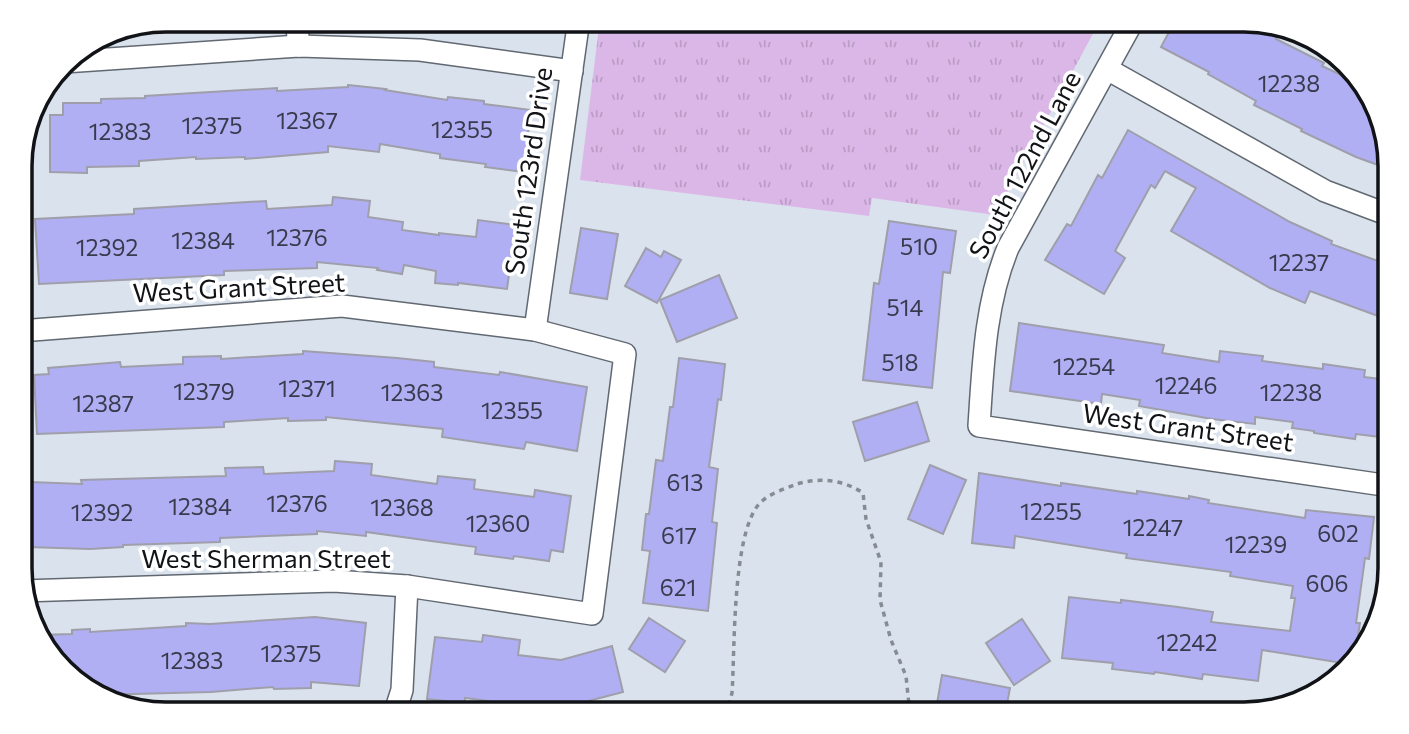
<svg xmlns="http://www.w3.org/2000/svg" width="1409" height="734" viewBox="0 0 1409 734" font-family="Commissioner,sans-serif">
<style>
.park{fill:url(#park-tufts)}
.building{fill:#b1aff3;stroke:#9f9fab;stroke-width:2}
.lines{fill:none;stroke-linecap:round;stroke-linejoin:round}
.minor-casing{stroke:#616871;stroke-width:24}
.path{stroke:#868c93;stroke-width:3.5;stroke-dasharray:5 5;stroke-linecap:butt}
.minor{stroke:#fff;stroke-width:21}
.labels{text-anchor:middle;stroke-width:7;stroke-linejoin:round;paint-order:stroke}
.number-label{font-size:23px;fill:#393a4e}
.street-label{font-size:26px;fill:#111317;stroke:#fff}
.rim{fill:none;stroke:#111317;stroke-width:3.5}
</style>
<defs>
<pattern id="park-tufts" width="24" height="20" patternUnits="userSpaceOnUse" patternTransform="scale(1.75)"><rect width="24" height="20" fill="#dbb7e8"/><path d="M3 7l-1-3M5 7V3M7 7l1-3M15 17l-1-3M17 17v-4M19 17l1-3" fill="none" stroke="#bb9cc6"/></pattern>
</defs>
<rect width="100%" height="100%" fill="#dae3ed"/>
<polygon class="park" points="600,19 1101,19 995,215 872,198 869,216 580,180"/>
<g class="building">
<polygon points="1176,19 1243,19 1256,22 1278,35 1276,39 1324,63 1322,66 1365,86 1389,147 1389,169 1356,157 1301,131 1302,129 1254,105 1256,101 1208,74 1209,72 1161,47"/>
<polygon points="348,85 386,89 385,90 447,100 448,97 484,101 484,104 531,110 523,172 485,167 486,164 440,158 440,154 380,144 379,152 328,146 328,152 245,159 245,157 196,159 196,157 139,161 139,166 87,167 87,173 50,172 50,115 63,115 63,103 101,103 101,99 145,98 145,96 277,88 277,91 348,87"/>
<polygon points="1128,130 1290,222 1332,241 1331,244 1389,265 1389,320 1310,291 1305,303 1270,288 1171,231 1196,188 1165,171 1155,188 1151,185 1115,251 1125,258 1104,294 1045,260 1067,224 1071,226 1098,175 1102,178"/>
<polygon points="333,197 370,201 368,217 403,222 402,230 439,235 439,233 476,237 478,220 516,225 507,289 458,283 458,285 435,283 436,271 404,265 402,274 377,270 378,268 317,262 317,268 224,271 224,275 39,284 35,219 134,214 134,209 266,201 267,209 332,205"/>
<polygon points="889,221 956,231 950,273 943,272 932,388 863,380 874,283 879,284"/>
<polygon points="581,228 618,234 607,299 570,293"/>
<polygon points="646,248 661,257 664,251 681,260 657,303 625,286"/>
<polygon points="719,275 737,318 677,342 660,300"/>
<polygon points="1019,323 1164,345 1162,353 1219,362 1220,351 1263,356 1262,361 1323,369 1323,364 1365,370 1364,377 1389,380 1389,438 1356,434 1355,439 1314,433 1314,431 1292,428 1293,422 1255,417 1255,424 1212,419 1139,406 1140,400 1102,394 1101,404 1010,391"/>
<polygon points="303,351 397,358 434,362 434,367 499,375 500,372 587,387 577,451 526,442 524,449 442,437 443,429 326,417 326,420 288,421 288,418 224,422 224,427 37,434 34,375 49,374 48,368 120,362 121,367 183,364 183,357 221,356 221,359 303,354"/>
<polygon points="679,358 725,364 721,400 718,399 709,467 718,469 712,522 717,523 708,611 643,603 650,551 642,550 646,514 649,514 656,460 663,461 670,407 673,407"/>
<polygon points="917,402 929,441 865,461 853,422"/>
<polygon points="335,461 372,464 371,475 437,484 438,476 475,480 474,489 534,497 535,490 571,496 563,552 551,550 549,561 514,556 513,559 475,554 476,547 431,541 366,532 366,536 317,531 317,534 220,538 220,542 123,545 123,547 90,549 28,547 31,482 82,484 81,480 226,476 225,468 263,467 264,474 334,471"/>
<polygon points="930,465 966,480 943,534 908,519"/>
<polygon points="979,473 1061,486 1061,483 1137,494 1137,491 1189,499 1189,496 1209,500 1208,503 1305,518 1306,510 1374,517 1369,559 1365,558 1356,623 1360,623 1355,656 1348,664 1262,650 1258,681 1203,674 1202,679 1155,672 1154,674 1112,669 1113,663 1062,658 1069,597 1121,603 1121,600 1178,607 1213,612 1211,622 1290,631 1295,598 1291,598 1293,586 1230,576 1231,572 1126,558 1127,554 1015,536 1014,548 972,543"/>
<polygon points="315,617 366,623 359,686 311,682 311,688 274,689 273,687 211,692 95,695 44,650 38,635 72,634 72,630 90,629 90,632 186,626 186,623 210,624"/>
<polygon points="649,618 685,641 665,672 629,649"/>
<polygon points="1022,619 1050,661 1014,685 986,643"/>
<polygon points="483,635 520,640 518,655 561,660 612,646 623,692 565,707 564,715 527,715 528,706 465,698 465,703 427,699 435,637 482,642"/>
<polygon points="942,675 1010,688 1005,715 935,715"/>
</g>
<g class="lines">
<g class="minor-casing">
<g id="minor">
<polyline points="296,19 299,46"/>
<path d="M 1134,19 L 1008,248 C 985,304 983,366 979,426 L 1390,486"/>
<polyline points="64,62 299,46 420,50 572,71"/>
<polyline points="1107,69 1325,191 1389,215"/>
<polyline points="535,330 579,19"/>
<polyline points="20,331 342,306 535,330 625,354 592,614 407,586 334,581 22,591"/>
<polyline points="394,715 402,690 407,586"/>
</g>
</g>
<path class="path" d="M 726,715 L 732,693 C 735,650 732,535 759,504 C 768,494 784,489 797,484 C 820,477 844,480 863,493 L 866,519 L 881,562 L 880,600 L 891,640 L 906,676 L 909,705 L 907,715"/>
<use href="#minor" class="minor"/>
</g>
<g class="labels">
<g class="number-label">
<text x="1289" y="92">12238</text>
<text x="307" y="129">12367</text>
<text x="212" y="134">12375</text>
<text x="462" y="138">12355</text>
<text x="120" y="140">12383</text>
<text x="297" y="246">12376</text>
<text x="203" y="249">12384</text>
<text x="919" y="255">510</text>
<text x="107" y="256">12392</text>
<text x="1299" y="271">12237</text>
<text x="905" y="316">514</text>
<text x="900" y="371">518</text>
<text x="1084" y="375">12254</text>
<text x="1186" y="394">12246</text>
<text x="307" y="397">12371</text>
<text x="204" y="400">12379</text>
<text x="412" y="401">12363</text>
<text x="1291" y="401">12238</text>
<text x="103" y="412">12387</text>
<text x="512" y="419">12355</text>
<text x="685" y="491">613</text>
<text x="297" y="512">12376</text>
<text x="200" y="515">12384</text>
<text x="402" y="516">12368</text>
<text x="1051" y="520">12255</text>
<text x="102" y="521">12392</text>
<text x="498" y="532">12360</text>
<text x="1153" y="536">12247</text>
<text x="1338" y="542">602</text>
<text x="679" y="544">617</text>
<text x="1256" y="553">12239</text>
<text x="1327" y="592">606</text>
<text x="678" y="596">621</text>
<text x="1187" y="651">12242</text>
<text x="291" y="662">12375</text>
<text x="192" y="669">12383</text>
</g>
<g class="street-label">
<text transform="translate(1025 165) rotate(-62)" y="9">South 122nd Lane</text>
<text transform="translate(529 171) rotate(-82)" y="9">South 123rd Drive</text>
<text transform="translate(239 288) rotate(-3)" y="9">West Grant Street</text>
<text transform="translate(1188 428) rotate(8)" y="9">West Grant Street</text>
<text x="266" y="568">West Sherman Street</text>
</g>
</g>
<path d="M0 0H1409V734H0ZM166 32H1244A134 134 0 0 1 1378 166V568A134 134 0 0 1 1244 702H166A134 134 0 0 1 32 568V166A134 134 0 0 1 166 32Z" fill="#fff" fill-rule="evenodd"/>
<path class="rim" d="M166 32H1244A134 134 0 0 1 1378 166V568A134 134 0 0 1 1244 702H166A134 134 0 0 1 32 568V166A134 134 0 0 1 166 32Z"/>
</svg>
